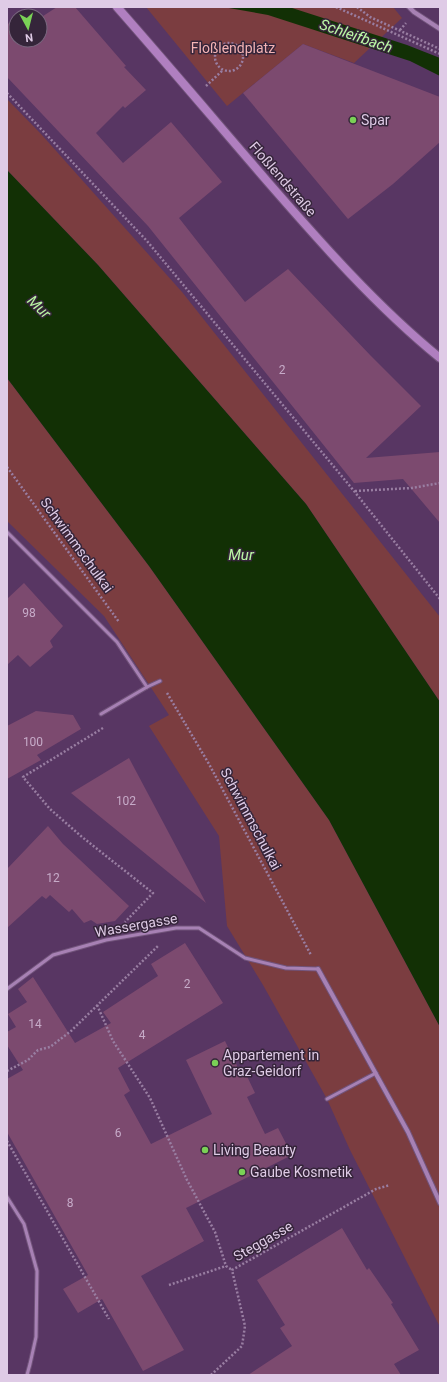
<svg xmlns="http://www.w3.org/2000/svg" width="447" height="1382" viewBox="0 0 447 1382" font-family="Roboto,sans-serif">
<style>
.green{fill:#7b3d40}
.water{fill:#123005}
.building{fill:#7c4a6f}
.lines{fill:none;stroke-linecap:round;stroke-linejoin:round}
.service-casing{stroke:#71537a;stroke-width:5}
.minor-casing{stroke:#71537a;stroke-width:6}
.secondary-casing{stroke:#71537a;stroke-width:10}
.path{stroke:#997ea2;stroke-width:2.5;stroke-dasharray:2 2;stroke-linecap:butt}
.service{stroke:#a781b4;stroke-width:3}
.minor{stroke:#a781b4;stroke-width:4}
.secondary{stroke:#b07fc0;stroke-width:8}
.poi-dot{fill:#7ad156;stroke:#35253a;stroke-width:1.5}
.labels{text-anchor:middle;stroke-width:3;stroke-linejoin:round;paint-order:stroke}
.number-label{font-size:12px;fill:#c6abc8}
.park-label{font-size:14px;fill:#f3b3b4;stroke:#35253a}
.poi-label{font-size:14px;fill:#dfcbe6;stroke:#35253a;text-anchor:start}
.street-label{font-size:14px;fill:#dfcbe6;stroke:#35253a}
.water-label{font-size:15px;font-style:italic;fill:#bbf8a5;stroke:#35253a}
</style>
<rect width="100%" height="100%" fill="#583663"/>
<g class="green">
<polygon points="146,7 393,7 402,18 354,63 303,44 227,106"/>
<polygon points="7,99 41,134 182,292 440,617 440,702 306,504 98,265 7,170"/>
<polygon points="7,378 149,566 329,820 440,1027 440,1327 350,1150 327,1099 263,985 227,926 219,836 149,726 169,715 104,616 7,521"/>
</g>
<g class="water">
<polygon points="223,7 289,7 407,45 440,58 440,76 410,61 268,15"/>
<polygon points="7,170 98,265 306,504 440,702 440,1027 329,820 149,566 7,378"/>
</g>
<g class="building">
<polygon points="57,7 75,7 126,66 124,67 146,90 125,108 123,106 96,133 123,163 171,122 222,182 179,218 245,302 288,269 371,356 421,406 366,458 440,452 440,523 403,479 354,483 148,226 7,77 7,22 16,31 16,40 40,40 40,18"/>
<polygon points="303,44 440,97 440,142 393,184 348,219 243,93"/>
<polygon points="24,583 63,626 50,641 53,647 30,667 18,655 7,665 7,599"/>
<polygon points="36,711 73,715 81,729 37,755 41,760 7,779 7,726"/>
<polygon points="129,758 206,903 71,793"/>
<polygon points="48,826 63,844 129,906 115,921 97,924 91,920 84,923 72,909 69,912 50,895 46,899 42,896 7,928 7,869"/>
<polygon points="185,943 223,1003 118,1068 130,1091 124,1095 151,1144 212,1114 186,1060 225,1041 240,1072 244,1070 255,1093 247,1097 265,1134 278,1128 292,1155 186,1208 204,1241 141,1276 184,1350 143,1371 102,1299 78,1313 63,1289 88,1275 7,1132 7,1079 23,1070 7,1045 7,1032 16,1027 8,1014 27,1002 18,989 33,977 75,1043 111,1023 103,1012 158,976 151,964"/>
<polygon points="342,1228 367,1270 369,1268 393,1303 391,1304 419,1350 394,1364 401,1375 248,1375 292,1346 280,1328 285,1325 257,1280"/>
</g>
<g class="lines">
<g class="service-casing">
<g id="service">
<polyline points="7,532 117,642 147,687"/>
<polyline points="101,714 147,687 160,681"/>
<polyline points="7,989 53,955 106,940 176,928 199,928 245,958 286,968 318,969"/>
<polyline points="327,1099 376,1073"/>
<polyline points="7,1197 24,1224 37,1271 36,1337 30,1364 27,1375"/>
</g>
</g>
<g class="minor-casing">
<g id="minor">
<polyline points="409,7 414,12 440,29"/>
<polyline points="318,969 408,1132 440,1203"/>
</g>
</g>
<g class="secondary-casing">
<path id="secondary" d="M 117,7 C 168,65 217,123 267,181 C 321,243 376,306 440,358"/>
</g>
<g class="path">
<polyline points="336,7 440,54"/>
<polyline points="357,7 370,17 440,49"/>
<polyline points="400,30 406,23"/>
<circle cx="229" cy="57" r="14"/>
<polyline points="206,86 223,70"/>
<polyline points="7,93 147,241 354,491 440,599"/>
<polyline points="7,467 119,622"/>
<polyline points="355,491 412,488 440,483"/>
<polyline points="167,693 209,764 311,955"/>
<polyline points="103,728 23,777 50,809 82,837 153,893 125,922"/>
<polyline points="97,1005 113,1041 150,1098 187,1180 215,1232 226,1266 232,1270"/>
<polyline points="7,1071 28,1060 38,1050 50,1047 71,1031 159,945"/>
<polyline points="7,1141 109,1319"/>
<polyline points="169,1285 226,1266"/>
<polyline points="211,1375 242,1346 245,1326 232,1270 376,1189 390,1185"/>
</g>
<use href="#service" class="service"/>
<use href="#minor" class="minor"/>
<use href="#secondary" class="secondary"/>
</g>
<g class="poi-dot">
<circle cx="353" cy="120" r="4"/>
<circle cx="215" cy="1063" r="4"/>
<circle cx="205" cy="1150" r="4"/>
<circle cx="242" cy="1172" r="4"/>
</g>
<g class="labels">
<g class="number-label">
<text x="282" y="374">2</text>
<text x="29" y="617">98</text>
<text x="33" y="746">100</text>
<text x="126" y="805">102</text>
<text x="53" y="882">12</text>
<text x="187" y="988">2</text>
<text x="35" y="1028">14</text>
<text x="142" y="1039">4</text>
<text x="118" y="1137">6</text>
<text x="70" y="1207">8</text>
</g>
<g class="park-label">
<text x="233" y="53">Floßlendplatz</text>
</g>
<g class="poi-label">
<text x="361" y="125">Spar</text>
<text x="223" y="1060">Appartement in<tspan x="223" dy="16">Graz-Geidorf</tspan></text>
<text x="213" y="1155">Living Beauty</text>
<text x="250" y="1177">Gaube Kosmetik</text>
</g>
<g class="street-label">
<text transform="translate(283 179) rotate(49)" y="5">Floßlendstraße</text>
<text transform="translate(77 545) rotate(54)" y="5">Schwimmschulkai</text>
<text transform="translate(251 819) rotate(62)" y="5">Schwimmschulkai</text>
<text transform="translate(136 925) rotate(-10)" y="5">Wassergasse</text>
<text transform="translate(263 1241) rotate(-30)" y="5">Steggasse</text>
</g>
<g class="water-label">
<text transform="translate(356 36) rotate(19)" y="5">Schleifbach</text>
<text transform="translate(39 307) rotate(44)" y="5">Mur</text>
<text x="241" y="560">Mur</text>
</g>
</g>
<rect width="447" height="1382" fill="none" stroke="#dfcbe6" stroke-width="16"/>
<g transform="translate(28 28) rotate(173)"><circle r="19" fill="#35253a" stroke="#79677f"/>
<path d="M0-3L7 15L0 10L-7 15Z" fill="#7ad156"/>
<text y="-6" font-size="11" font-weight="bold" text-anchor="middle" fill="#dfcbe6">N</text>
</g>
</svg>
